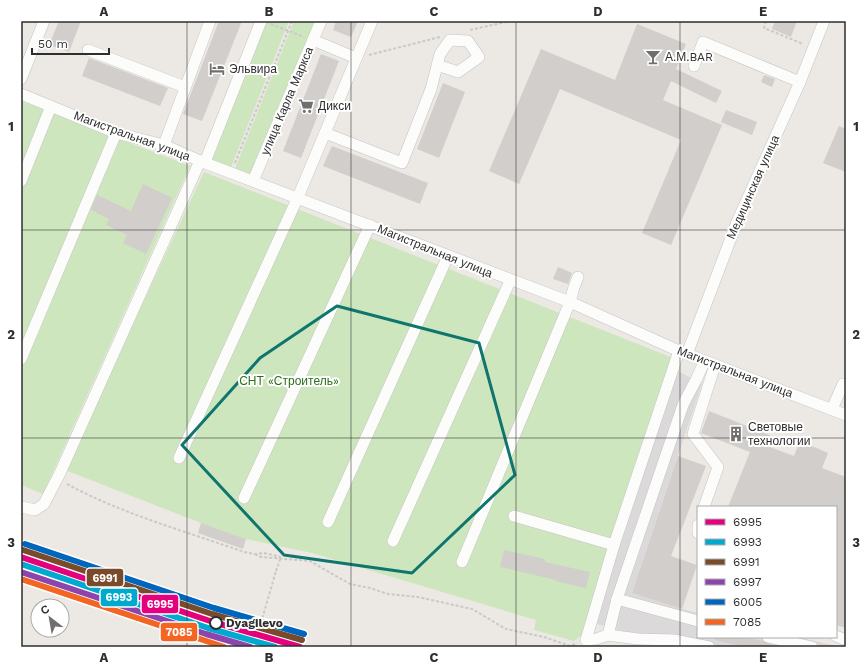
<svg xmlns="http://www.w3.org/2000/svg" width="867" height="668" viewBox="0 0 867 668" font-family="'Work Sans',sans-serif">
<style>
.industrial{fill:#dcd9db}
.green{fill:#cee6be}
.building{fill:#d1cecb}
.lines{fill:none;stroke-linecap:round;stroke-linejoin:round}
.minor-casing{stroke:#c5c4c5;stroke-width:12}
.path{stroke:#c9c9c8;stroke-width:2;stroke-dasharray:3 2;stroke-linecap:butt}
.minor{stroke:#fcfcfb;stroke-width:11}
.path-bridge{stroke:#c9c9c8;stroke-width:2;stroke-dasharray:3 2;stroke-linecap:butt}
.rail-1-casing{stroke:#fff;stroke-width:9}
.rail-2-casing{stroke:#fff;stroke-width:9}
.rail-3-casing{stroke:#fff;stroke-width:9}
.rail-4-casing{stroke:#fff;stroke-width:9}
.rail-5-casing{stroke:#fff;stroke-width:9}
.rail-6-casing{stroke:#fff;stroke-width:9}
.rail-1{stroke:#e5007d;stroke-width:6}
.rail-2{stroke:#00a9ce;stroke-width:6}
.rail-3{stroke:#7a4b2a;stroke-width:6}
.rail-4{stroke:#8e44ad;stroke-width:6}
.rail-5{stroke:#0065bd;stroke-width:6}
.rail-6{stroke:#f26522;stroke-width:6}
.marked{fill:none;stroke:#0f766e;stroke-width:3;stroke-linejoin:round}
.grid{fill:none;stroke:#2e2e2e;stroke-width:1;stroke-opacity:0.55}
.stop-dot{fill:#fff;stroke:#2e2e2e;stroke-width:2}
.labels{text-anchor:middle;stroke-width:4;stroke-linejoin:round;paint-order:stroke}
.poi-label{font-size:12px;fill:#2e2e2e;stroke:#fff;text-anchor:start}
.street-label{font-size:12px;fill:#2e2e2e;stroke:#fff}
.park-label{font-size:12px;fill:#2c6e1b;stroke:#fff}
.stop-label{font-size:12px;font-weight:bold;fill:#2e2e2e;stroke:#fff;text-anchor:start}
.line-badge{stroke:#fff;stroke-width:1.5}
.badge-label{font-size:11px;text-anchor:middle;font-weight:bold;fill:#fff}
.neatline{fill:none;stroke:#2e2e2e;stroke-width:1.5}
.grid-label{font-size:13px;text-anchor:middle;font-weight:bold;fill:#2e2e2e}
</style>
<rect width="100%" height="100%" fill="#ece8e4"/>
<polygon class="industrial" points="676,370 702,384 632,593 682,609 698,613 698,637 798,637 840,647 677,647 678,646 593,623"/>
<g class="green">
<polygon points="264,21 289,21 230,170 208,161"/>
<polygon points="294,21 317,21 254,179 234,171"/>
<polygon points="21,101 190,166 43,494 21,485"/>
<polygon points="204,172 673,358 583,634 574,641 534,630 536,620 312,553 246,539 201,523 65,470"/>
</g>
<g class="building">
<polygon points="59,21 81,21 69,52 49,45"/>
<polygon points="219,21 242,21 202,121 183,114"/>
<polygon points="336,21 358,21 351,37 333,30"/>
<polygon points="775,21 797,21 791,37 772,29"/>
<polygon points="637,24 686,44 676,69 722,91 716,103 671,81 663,100 722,125 671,245 642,233 681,140 560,89 519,184 489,171 541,49 615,80"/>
<polygon points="321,54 339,61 301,158 283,151"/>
<polygon points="89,58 168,88 160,106 82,76"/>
<polygon points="764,75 775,79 772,87 761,82"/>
<polygon points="443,83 465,92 439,158 417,149"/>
<polygon points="726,110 757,122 752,135 721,122"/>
<polygon points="839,126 846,129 846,172 823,163"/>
<polygon points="332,146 428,183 420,204 323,166"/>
<polygon points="143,184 172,198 146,254 123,243 127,235 106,225 109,219 91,210 97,195 131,211"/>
<polygon points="558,267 572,273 568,284 553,279"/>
<polygon points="709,411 772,436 767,446 794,456 800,441 828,453 822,468 846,477 846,628 836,625 836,507 728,507 750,452 701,433"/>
<polygon points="678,456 706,466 671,556 697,565 682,609 632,593"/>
<polygon points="201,523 246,539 243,549 198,533"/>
<polygon points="504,550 545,559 545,562 590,572 586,588 555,581 556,580 500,567"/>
<polygon points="83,582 135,600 131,611 80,593"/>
<polygon points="715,637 743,637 763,641 772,645 772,647 744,647 715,640"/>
</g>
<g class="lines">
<g class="minor-casing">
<g id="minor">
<polyline points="313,40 356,58"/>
<polyline points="88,50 185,87"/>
<polyline points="694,66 703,42 800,82"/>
<polyline points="21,79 44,21"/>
<polyline points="21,94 116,133 164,145 200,161 570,302 679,351 846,415"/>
<polyline points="325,133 402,163 431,89 440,54 450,40 468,41 479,57 458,72 437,65"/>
<polyline points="164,145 210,21"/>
<polyline points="205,162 261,21"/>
<polyline points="21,181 51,106"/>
<polyline points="253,181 321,21"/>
<polyline points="687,354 737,222 800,82 824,21"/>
<polyline points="21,359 116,133"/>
<polyline points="832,409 843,384"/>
<polyline points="179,458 298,197 372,21"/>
<polyline points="244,498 370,225"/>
<polyline points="21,507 35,510 44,504 60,473 200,161"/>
<polyline points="704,507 718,467 693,434 715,365"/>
<polyline points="514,516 614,545 679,351"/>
<polyline points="328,522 448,256"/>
<polyline points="698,525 698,533"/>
<polyline points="393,541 510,281"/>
<path d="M 614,545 L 586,640 L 596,639 L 608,635 L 617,599 L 683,405 C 690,390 699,377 704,361"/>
<polyline points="462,562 570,302 574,287 578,277"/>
<polyline points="617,599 698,621"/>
<polyline points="608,635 638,639 674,640 709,647"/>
<polyline points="836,636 846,640"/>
<polyline points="768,637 812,647"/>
</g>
</g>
<g class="path">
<polyline points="766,21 764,28 803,44"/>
<polyline points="271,24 304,37"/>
<polyline points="470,30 510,21"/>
<polyline points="369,55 440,37"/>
<polyline points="235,163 292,21"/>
<path d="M 67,484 C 122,514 185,531 244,552 L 255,554 L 264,553 L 281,557"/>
<polyline points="255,554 261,557 310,561 350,584 370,588 388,594 418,597 472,609 506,629 544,637 570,646 577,643"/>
<polyline points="224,631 255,642"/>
<polyline points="254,647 276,571"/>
</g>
<use href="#minor" class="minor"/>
<polyline class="path-bridge" points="276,571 281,557"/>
<g class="rail-1-casing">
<polyline id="rail-1" points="21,557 210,621 300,647"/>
</g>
<g class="rail-2-casing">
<polyline id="rail-2" points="21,564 208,628 275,647"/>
</g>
<g class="rail-3-casing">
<polyline id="rail-3" points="23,550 212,614 302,640"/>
</g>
<g class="rail-4-casing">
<polyline id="rail-4" points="21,572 206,634 250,647"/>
</g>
<g class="rail-5-casing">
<polyline id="rail-5" points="25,544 214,608 304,634"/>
</g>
<g class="rail-6-casing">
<polyline id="rail-6" points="21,579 224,647"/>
</g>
<use href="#rail-1" class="rail-1"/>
<use href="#rail-2" class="rail-2"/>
<use href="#rail-3" class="rail-3"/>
<use href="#rail-4" class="rail-4"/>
<use href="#rail-5" class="rail-5"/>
<use href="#rail-6" class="rail-6"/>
</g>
<path class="marked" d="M 337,306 L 479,343 L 515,475 L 412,573 L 284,555 L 182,445 L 260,358 Z"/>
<path class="grid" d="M 187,21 L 187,647M 351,21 L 351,647M 516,21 L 516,647M 680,21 L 680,647M 21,230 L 846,230M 21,438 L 846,438"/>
<defs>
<g id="bar-bare" transform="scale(1.2)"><path d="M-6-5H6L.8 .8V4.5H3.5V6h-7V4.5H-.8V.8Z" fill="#706f6e" stroke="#fff" stroke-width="2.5" paint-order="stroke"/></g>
<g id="hotel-bare" transform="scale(1.2)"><path d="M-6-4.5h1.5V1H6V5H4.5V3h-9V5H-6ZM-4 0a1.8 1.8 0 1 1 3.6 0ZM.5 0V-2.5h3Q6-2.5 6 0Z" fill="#706f6e" stroke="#fff" stroke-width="2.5" paint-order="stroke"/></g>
<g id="supermarket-bare" transform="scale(1.2)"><path d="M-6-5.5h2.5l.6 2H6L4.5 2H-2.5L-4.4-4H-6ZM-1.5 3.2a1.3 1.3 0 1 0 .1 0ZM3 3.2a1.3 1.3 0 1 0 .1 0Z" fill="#706f6e" stroke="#fff" stroke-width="2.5" paint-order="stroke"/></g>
<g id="building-bare" transform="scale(1.2)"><path d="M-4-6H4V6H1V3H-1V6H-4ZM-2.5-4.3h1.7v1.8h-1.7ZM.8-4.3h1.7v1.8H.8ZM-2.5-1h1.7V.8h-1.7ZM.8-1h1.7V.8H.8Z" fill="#706f6e" stroke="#fff" stroke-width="2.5" paint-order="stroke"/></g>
</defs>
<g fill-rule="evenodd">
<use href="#bar-bare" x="653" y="57"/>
<use href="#hotel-bare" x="217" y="69"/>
<use href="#supermarket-bare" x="306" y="106"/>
<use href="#building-bare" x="736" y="434"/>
</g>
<circle class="stop-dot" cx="216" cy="623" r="6"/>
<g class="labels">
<g class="poi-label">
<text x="665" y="61">А.М.BAR</text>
<text x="229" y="73">Эльвира</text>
<text x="318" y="110">Дикси</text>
<text x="748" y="431">Световые<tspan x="748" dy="14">технологии</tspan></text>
</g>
<g class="street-label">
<text transform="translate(287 101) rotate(-67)" y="4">улица Карла Маркса</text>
<text transform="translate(132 136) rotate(20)" y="4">Магистральная улица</text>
<text transform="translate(753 187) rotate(-66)" y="4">Медицинская улица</text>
<text transform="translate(435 251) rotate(22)" y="4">Магистральная улица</text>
<text transform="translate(735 372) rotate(21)" y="4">Магистральная улица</text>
</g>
<g class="park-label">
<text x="289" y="385">СНТ «Строитель»</text>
</g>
<g class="stop-label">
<text x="226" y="627">Dyagilevo</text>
</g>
</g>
<g class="line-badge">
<rect x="86" y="568" width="38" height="19" rx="4" fill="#7a4b2a"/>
<rect x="100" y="588" width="38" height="19" rx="4" fill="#00a9ce"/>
<rect x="141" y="594" width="38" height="20" rx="4" fill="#e5007d"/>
<rect x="160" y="622" width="38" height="20" rx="4" fill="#f26522"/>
</g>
<g class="badge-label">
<text x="105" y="582">6991</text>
<text x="119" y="601">6993</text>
<text x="160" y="608">6995</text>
<text x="179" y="636">7085</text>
</g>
<rect width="867" height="668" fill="none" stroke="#ffffff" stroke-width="44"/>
<rect x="697" y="506" width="140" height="132" fill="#ffffff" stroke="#ababab"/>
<rect x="705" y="519" width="20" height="6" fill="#e5007d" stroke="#ababab"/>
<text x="733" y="526" font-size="12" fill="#2e2e2e">6995</text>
<rect x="705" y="539" width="20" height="6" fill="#00a9ce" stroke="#ababab"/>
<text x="733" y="546" font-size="12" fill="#2e2e2e">6993</text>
<rect x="705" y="559" width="20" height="6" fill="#7a4b2a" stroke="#ababab"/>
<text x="733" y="566" font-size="12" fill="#2e2e2e">6991</text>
<rect x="705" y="579" width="20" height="6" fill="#8e44ad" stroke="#ababab"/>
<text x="733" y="586" font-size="12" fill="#2e2e2e">6997</text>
<rect x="705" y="599" width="20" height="6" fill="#0065bd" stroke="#ababab"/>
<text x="733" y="606" font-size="12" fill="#2e2e2e">6005</text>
<rect x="705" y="619" width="20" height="6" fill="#f26522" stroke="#ababab"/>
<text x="733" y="626" font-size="12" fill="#2e2e2e">7085</text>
<g transform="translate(50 618) rotate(329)"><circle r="19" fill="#ffffff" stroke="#ababab"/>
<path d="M0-3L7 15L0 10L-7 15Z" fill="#706f6e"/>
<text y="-6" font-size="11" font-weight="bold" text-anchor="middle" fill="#2e2e2e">С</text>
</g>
<path d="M32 48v6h77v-6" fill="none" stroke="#2e2e2e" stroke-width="2"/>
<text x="38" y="48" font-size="12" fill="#2e2e2e" stroke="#ffffff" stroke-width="3" paint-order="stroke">50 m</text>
<rect x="22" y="22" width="823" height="624" class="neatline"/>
<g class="grid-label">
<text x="104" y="16">A</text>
<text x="269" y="16">B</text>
<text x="434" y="16">C</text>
<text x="598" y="16">D</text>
<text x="763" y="16">E</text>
<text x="11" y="131">1</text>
<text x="856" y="131">1</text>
<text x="11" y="339">2</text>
<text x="856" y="339">2</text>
<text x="11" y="547">3</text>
<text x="856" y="547">3</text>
<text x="104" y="662">A</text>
<text x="269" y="662">B</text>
<text x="434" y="662">C</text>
<text x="598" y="662">D</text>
<text x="763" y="662">E</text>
</g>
</svg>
